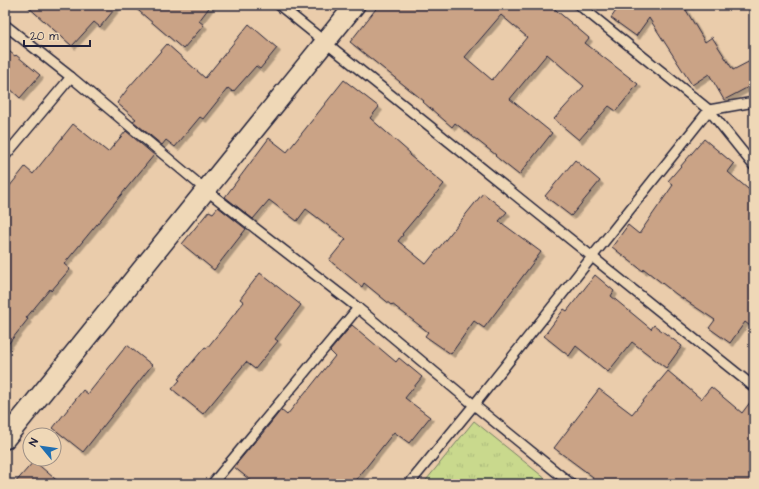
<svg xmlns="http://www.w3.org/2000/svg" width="759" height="489" viewBox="0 0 759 489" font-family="'Architects Daughter',sans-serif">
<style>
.park{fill:url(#park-tufts);stroke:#767e64}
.building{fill:#caa386;stroke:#22223b;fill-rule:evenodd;filter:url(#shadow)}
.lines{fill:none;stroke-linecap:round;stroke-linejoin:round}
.service-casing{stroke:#22223b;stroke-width:12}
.minor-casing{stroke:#22223b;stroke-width:22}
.service{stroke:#efd8b7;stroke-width:9}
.minor{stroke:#efd8b7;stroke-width:19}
</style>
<defs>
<pattern id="park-tufts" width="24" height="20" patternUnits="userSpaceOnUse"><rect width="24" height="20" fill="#c9d98d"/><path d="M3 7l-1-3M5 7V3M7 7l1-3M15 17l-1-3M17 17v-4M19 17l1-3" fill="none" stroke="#acba7b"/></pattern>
<filter id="shadow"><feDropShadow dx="3.5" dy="3.5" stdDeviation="0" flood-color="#0004"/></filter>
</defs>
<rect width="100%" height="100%" fill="#eaccab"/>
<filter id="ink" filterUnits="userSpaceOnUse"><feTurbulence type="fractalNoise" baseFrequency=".025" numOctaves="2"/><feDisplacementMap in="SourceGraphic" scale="8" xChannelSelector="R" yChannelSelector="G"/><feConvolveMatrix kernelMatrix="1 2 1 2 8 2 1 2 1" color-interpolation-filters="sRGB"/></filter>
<g filter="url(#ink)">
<polygon class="park" points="474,421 552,484 423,484"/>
<g class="building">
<polygon points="26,5 118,5 100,27 94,22 72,46"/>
<polygon points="132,5 211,5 199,21 204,25 183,49"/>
<path d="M 379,5 L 550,5 L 589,38 L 585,43 L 638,84 L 616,111 L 609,106 L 579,140 L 554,119 L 584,86 L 547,54 L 510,99 L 552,133 L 519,175 L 495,156 L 496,155 L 455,123 L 452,127 L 423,102 L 424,101 L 350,42 ZM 501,15 L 527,37 L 492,80 L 465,57 Z"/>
<polygon points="620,5 683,5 705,42 712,37 733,70 754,59 754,84 724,100 709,74 692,85 649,18 636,36 611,18"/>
<polygon points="249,24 277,48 260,69 256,66 233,92 228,88 203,119 200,117 175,147 166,140 162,145 133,121 136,119 117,103 129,87 167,44 205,78"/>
<polygon points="5,48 15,56 16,55 40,75 20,98 5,84"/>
<polygon points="344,80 379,107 370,118 410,153 409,155 444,184 402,234 403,235 398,241 426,264 483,193 507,212 499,221 541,252 484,328 474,321 451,354 425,336 428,332 392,304 391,305 364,283 362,287 329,260 346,239 306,209 297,221 269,200 253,219 225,197 269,138 287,152"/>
<polygon points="73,124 108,152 126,131 154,155 64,264 70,269 51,291 50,289 26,318 28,319 5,348 5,192 25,167 33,174"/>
<polygon points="704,139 734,164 728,172 754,194 754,329 745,322 730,343 709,328 715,320 676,294 644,269 643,271 612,247 628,225 639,234 673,185 668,181"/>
<polygon points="575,160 600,181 571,216 545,196"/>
<polygon points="218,207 246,229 214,270 182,244 209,211 213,213"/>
<polygon points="260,273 301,305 275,339 278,341 255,369 246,362 203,414 172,389 180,380 178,379 205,347 207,348 244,302 240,299"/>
<polygon points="595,275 614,291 611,296 651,329 654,325 682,346 666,368 632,342 608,372 576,346 569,356 544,336 564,309 567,311"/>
<polygon points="352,325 396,362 399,358 422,377 405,398 430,417 409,443 394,432 353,484 255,484 234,467 257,439 257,440 281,410 287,415 307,390 308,390 335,356 330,351"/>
<polygon points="127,345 152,365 83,452 53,428 83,390 88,394"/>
<polygon points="668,371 701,399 711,387 742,413 754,397 754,484 588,484 593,477 554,448 599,389 632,414"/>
<polygon points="34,461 61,484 14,484"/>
</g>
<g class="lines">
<g class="service-casing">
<g id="service">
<polyline points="279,5 754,387"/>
<polyline points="579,5 709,110 754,166"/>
<polyline points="5,25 71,77 206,190 358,308 474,405 571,484"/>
<polyline points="5,156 71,77"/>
<polyline points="212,484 358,308"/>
<polyline points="409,484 474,405 709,110 754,102"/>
</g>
</g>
<g class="minor-casing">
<polyline id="minor" points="5,439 355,5"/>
</g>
<use href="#service" class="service"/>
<use href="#minor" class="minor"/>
</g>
</g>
<rect width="759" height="489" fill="none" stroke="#efd8b7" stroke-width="20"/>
<rect x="10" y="10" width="739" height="469" fill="none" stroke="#22223b" stroke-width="1.5" filter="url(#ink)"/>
<g transform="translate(42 447) rotate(299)"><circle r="19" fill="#efd8b7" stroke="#9d8f85"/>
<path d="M0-3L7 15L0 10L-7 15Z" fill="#1f6fb2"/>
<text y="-6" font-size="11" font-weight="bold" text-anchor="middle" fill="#22223b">N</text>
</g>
<path d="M24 40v6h66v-6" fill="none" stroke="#22223b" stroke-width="2"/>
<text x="30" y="40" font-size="12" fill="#22223b" stroke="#efd8b7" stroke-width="3" paint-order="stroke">20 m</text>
</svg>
